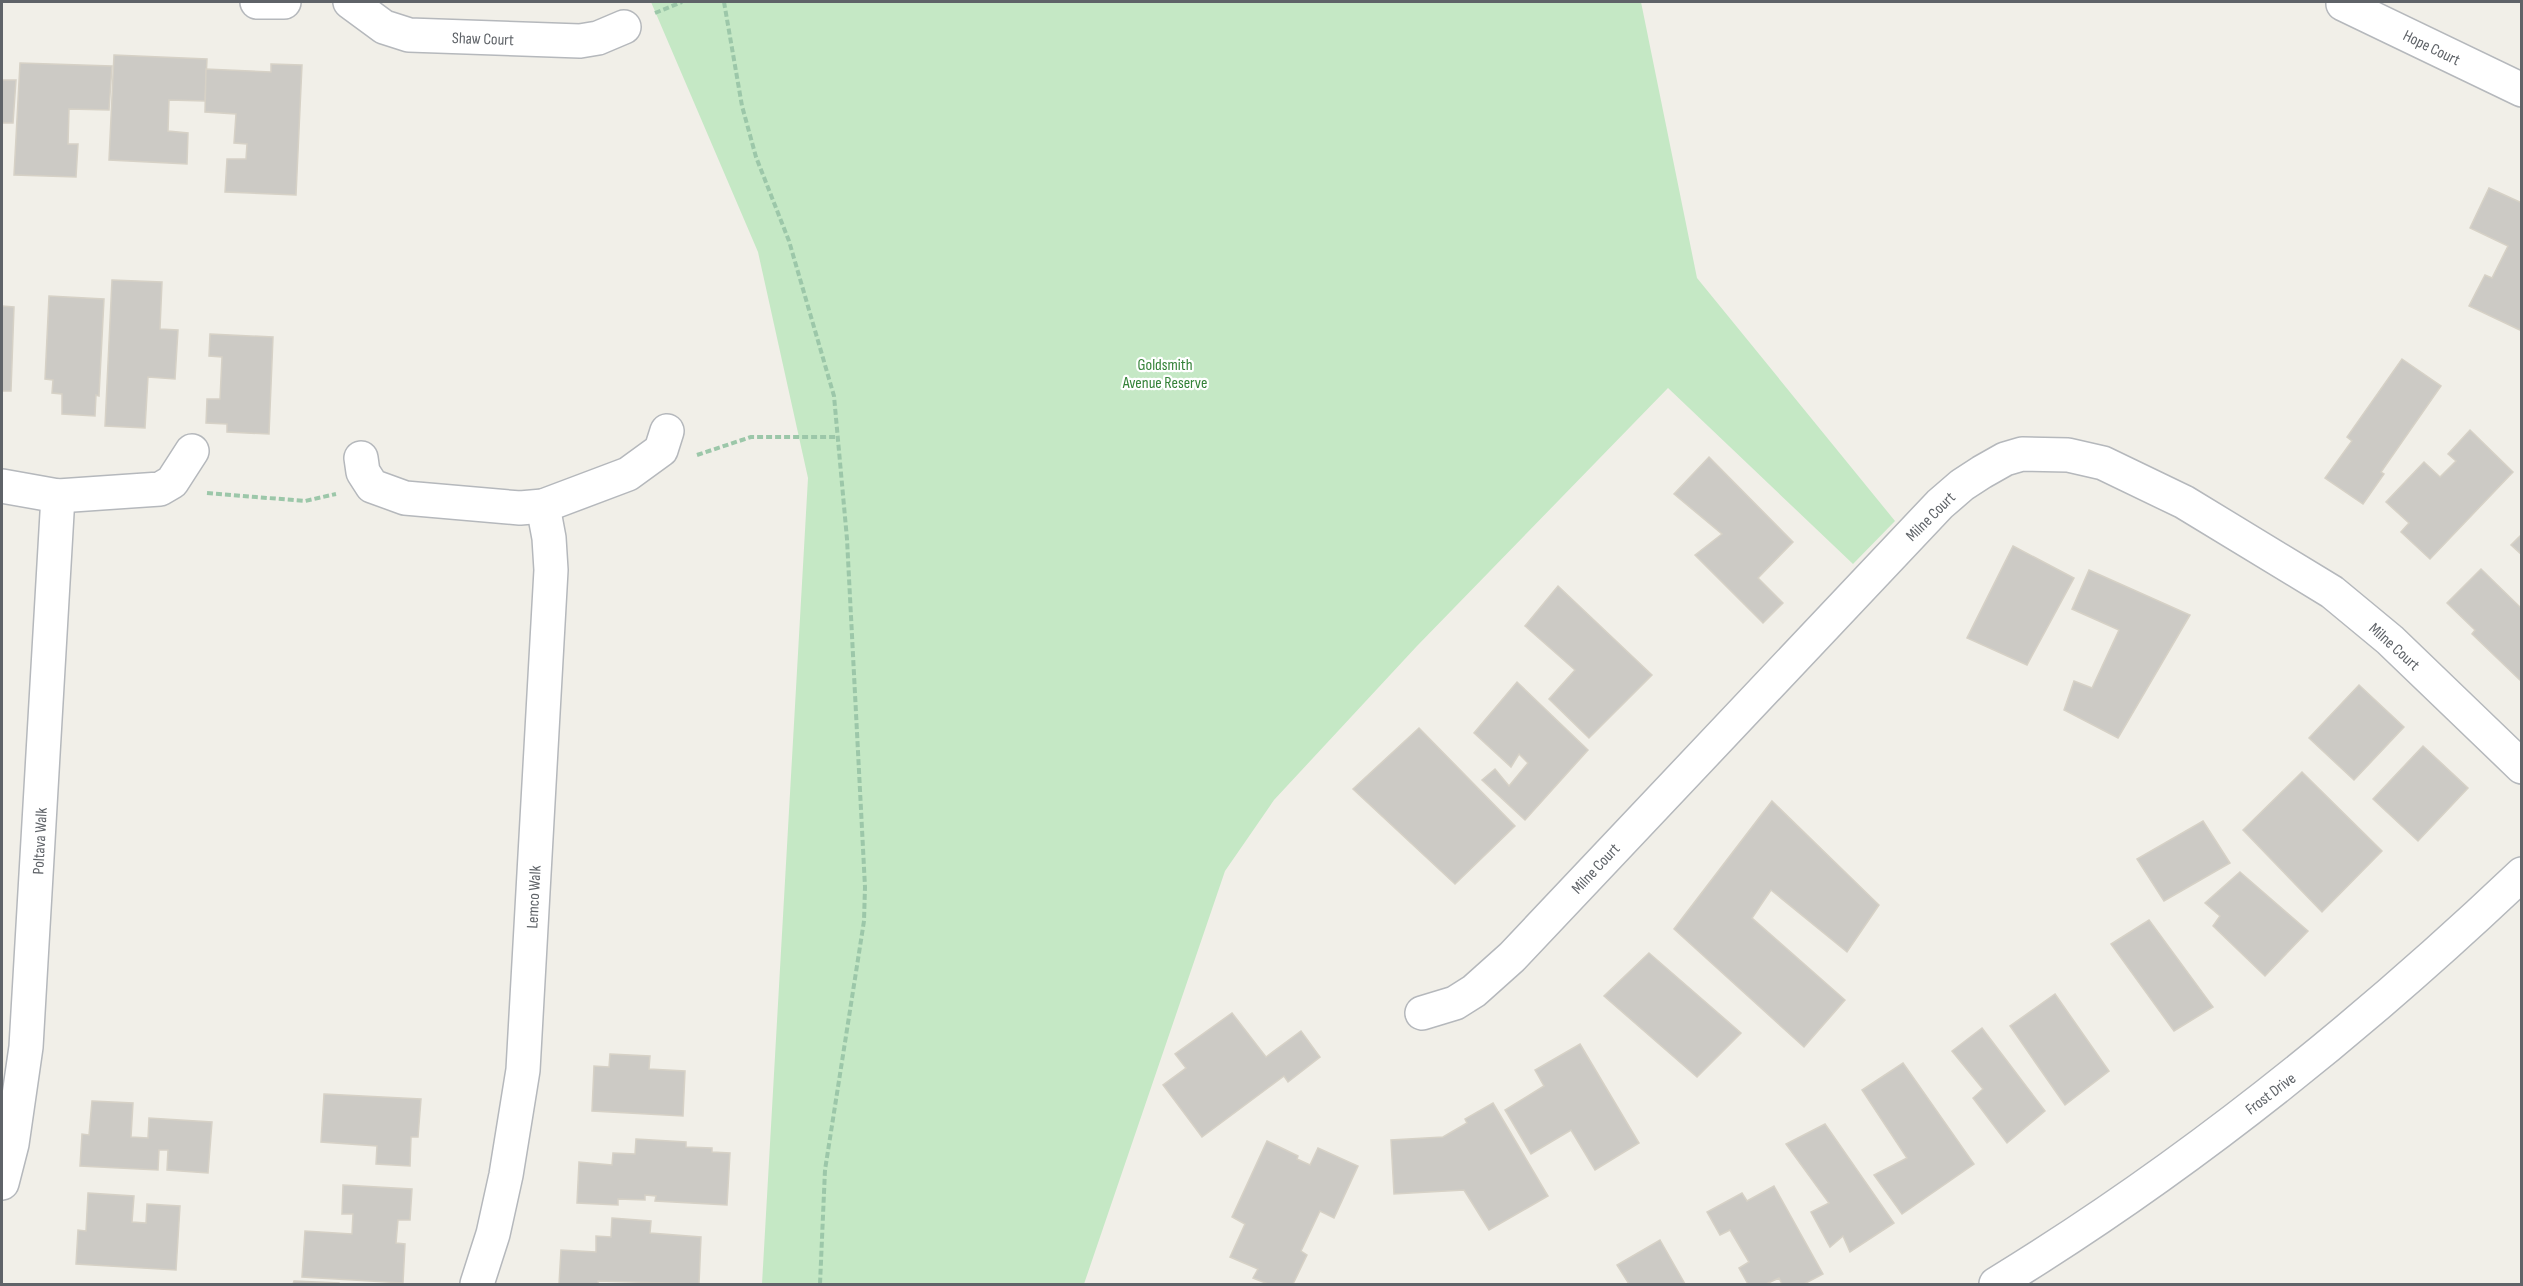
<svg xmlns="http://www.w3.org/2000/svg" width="2523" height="1286" viewBox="0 0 2523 1286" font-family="'Sofia Sans Condensed',sans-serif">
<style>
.green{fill:#c5e8c5}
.building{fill:#cccac5;stroke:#d6d1c6;stroke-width:1.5}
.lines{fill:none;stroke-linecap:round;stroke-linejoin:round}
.minor-casing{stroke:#b5b8bc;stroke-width:36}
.path{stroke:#9cc7a9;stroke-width:4;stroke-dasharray:6 3;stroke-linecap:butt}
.minor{stroke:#fff;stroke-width:33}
.labels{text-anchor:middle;stroke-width:4.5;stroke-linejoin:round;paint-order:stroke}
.street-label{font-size:16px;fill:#5f6368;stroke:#fff}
.park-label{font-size:16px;fill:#348238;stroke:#fff}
</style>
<rect width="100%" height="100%" fill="#f1efe8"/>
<polygon class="green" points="651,2 1641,2 1697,278 1895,521 1853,564 1668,388 1417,646 1274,800 1225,871 1084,1284 762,1284 808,478 758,252"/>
<g class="building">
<polygon points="114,55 207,59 205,101 169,100 168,131 188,133 187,164 109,160"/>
<polygon points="20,63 112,66 109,110 69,109 68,144 78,144 76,177 14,175"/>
<polygon points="271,64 302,65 296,195 225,192 227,159 246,159 247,144 234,143 236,114 205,112 206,69 271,72"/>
<polygon points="2,80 16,80 13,123 2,123"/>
<polygon points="2489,188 2522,203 2522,331 2469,306 2485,275 2492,278 2508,246 2470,228"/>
<polygon points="112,280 162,282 160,329 178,330 175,379 148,377 145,428 105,426"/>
<polygon points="49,296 104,299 99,396 96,395 95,416 62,414 62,394 52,393 53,380 45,379"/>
<polygon points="2,306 14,307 11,391 2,391"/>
<polygon points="210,334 273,337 269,434 227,432 227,424 206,423 207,399 220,399 222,357 209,356"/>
<polygon points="2402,359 2441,386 2381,472 2384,474 2363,504 2325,478 2352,441 2347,437"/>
<polygon points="2470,430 2513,472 2430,559 2401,532 2409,523 2386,502 2424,462 2440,477 2456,461 2448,454"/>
<polygon points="1709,457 1793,542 1758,578 1783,603 1763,623 1695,555 1722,534 1674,494"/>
<polygon points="2522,534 2522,555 2511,545"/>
<polygon points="2013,546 2074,578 2027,665 1967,638"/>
<polygon points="2481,569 2522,609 2522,682 2472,634 2475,630 2447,603"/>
<polygon points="2089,570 2190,615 2118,738 2064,710 2074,681 2092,688 2119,630 2072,609"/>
<polygon points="1558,586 1652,675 1589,738 1549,699 1575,670 1525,626"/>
<polygon points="1517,682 1588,750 1525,820 1482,780 1495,769 1509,786 1528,763 1519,754 1511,767 1474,733"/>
<polygon points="2359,685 2404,727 2354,780 2309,738"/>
<polygon points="1419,728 1515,826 1455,884 1353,789"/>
<polygon points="2423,746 2468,788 2418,841 2373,799"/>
<polygon points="2302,772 2382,851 2322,912 2243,830"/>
<polygon points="1772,801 1879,905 1847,952 1771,890 1752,918 1845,1000 1804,1047 1674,929"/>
<polygon points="2203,821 2230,863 2164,901 2137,859"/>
<polygon points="2240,872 2308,931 2265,976 2213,926 2220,916 2205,903"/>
<polygon points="2149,920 2213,1007 2174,1031 2111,944"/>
<polygon points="1649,953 1741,1033 1697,1077 1604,996"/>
<polygon points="2055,994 2109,1071 2065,1105 2010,1026"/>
<polygon points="1232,1013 1266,1057 1301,1031 1320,1057 1288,1082 1284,1076 1202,1137 1163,1085 1186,1068 1175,1054"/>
<polygon points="1982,1028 2045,1111 2007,1143 1973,1098 1983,1089 1952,1051"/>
<polygon points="1580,1044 1639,1143 1595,1170 1571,1130 1531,1154 1505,1110 1544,1086 1535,1070"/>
<polygon points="610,1054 650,1056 649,1069 685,1071 683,1116 592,1111 594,1066 609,1067"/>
<polygon points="1903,1063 1974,1164 1902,1214 1874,1175 1907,1158 1862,1090"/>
<polygon points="324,1094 421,1099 418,1137 411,1137 410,1166 376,1164 377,1146 321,1142"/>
<polygon points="92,1101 133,1103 131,1137 148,1138 149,1118 212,1122 208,1173 167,1170 168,1150 159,1150 158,1170 80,1166 82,1134 89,1135"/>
<polygon points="1493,1103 1548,1196 1489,1230 1464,1190 1394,1194 1391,1140 1443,1137 1467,1123 1465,1119"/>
<polygon points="1825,1124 1894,1223 1850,1252 1843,1236 1830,1247 1811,1212 1829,1203 1786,1144"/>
<polygon points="636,1139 686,1142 686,1147 712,1148 712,1152 730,1153 727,1205 655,1201 656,1196 645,1195 645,1200 618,1199 618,1205 577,1203 579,1162 612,1165 613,1153 635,1154"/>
<polygon points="1267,1141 1298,1156 1297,1159 1310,1165 1318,1148 1358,1166 1334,1218 1320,1211 1301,1251 1307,1255 1293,1284 1268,1284 1253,1278 1258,1269 1230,1257 1245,1224 1232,1217"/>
<polygon points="343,1185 412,1189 410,1220 398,1220 396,1243 405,1244 403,1283 302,1277 305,1231 352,1234 353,1214 342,1214"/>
<polygon points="1774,1186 1823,1274 1804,1284 1782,1284 1779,1278 1766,1284 1748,1284 1739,1268 1749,1262 1730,1230 1720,1235 1707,1212 1742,1193 1747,1201"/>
<polygon points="88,1193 134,1196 132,1222 146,1223 147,1204 180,1206 176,1270 76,1264 78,1230 86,1231"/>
<polygon points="612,1218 651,1221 650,1233 701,1237 699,1284 598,1281 598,1284 559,1284 561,1250 596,1252 596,1236 611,1237"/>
<polygon points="1660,1240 1685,1284 1629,1284 1617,1265"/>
<polygon points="294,1281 339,1283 339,1284 293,1284"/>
</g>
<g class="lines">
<g class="minor-casing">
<g id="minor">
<polyline points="257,2 284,2"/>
<polyline points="350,2 384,27 409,35 580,41 598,38 624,27"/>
<polyline points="2343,4 2522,90"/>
<polyline points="361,458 363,472 372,486 405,498 520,508 543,506 628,474 661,450 667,431"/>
<polyline points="2,486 58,496 160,489 172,482 192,451"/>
<polyline points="1422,1013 1455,1003 1474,991 1512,957 1940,504 1962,485 1982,472 2005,459 2022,454 2068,455 2103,463 2184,502 2332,592 2390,640 2522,767"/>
<polyline points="2,1183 12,1144 26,1047 58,496"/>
<polyline points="477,1284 493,1234 506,1175 523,1070 551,570 549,538 543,506"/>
<path d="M 1996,1284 C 2186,1168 2361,1027 2522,874"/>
</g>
</g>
<g class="path">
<polyline points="724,2 742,106 756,157 789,241 834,396 847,539 865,887 864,921 825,1170 820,1284"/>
<polyline points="655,13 682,2"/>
<polyline points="697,455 751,437 838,437"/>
<polyline points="207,493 305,501 336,494"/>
</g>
<use href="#minor" class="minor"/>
</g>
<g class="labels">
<g class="street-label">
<text transform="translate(483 38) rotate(2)" y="6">Shaw Court</text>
<text transform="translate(2432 47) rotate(26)" y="6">Hope Court</text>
<text transform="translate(1930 516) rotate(-45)" y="6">Milne Court</text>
<text transform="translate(2395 646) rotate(42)" y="6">Milne Court</text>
<text transform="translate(39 841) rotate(-87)" y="6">Poltava Walk</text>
<text transform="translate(1595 868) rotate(-47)" y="6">Milne Court</text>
<text transform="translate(533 897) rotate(-87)" y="6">Lemco Walk</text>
<text transform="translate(2270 1093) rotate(-37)" y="6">Frost Drive</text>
</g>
<g class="park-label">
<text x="1165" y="370">Goldsmith<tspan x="1165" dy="18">Avenue Reserve</tspan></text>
</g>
</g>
<rect width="2523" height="1286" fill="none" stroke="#5f6368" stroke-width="6"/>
</svg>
